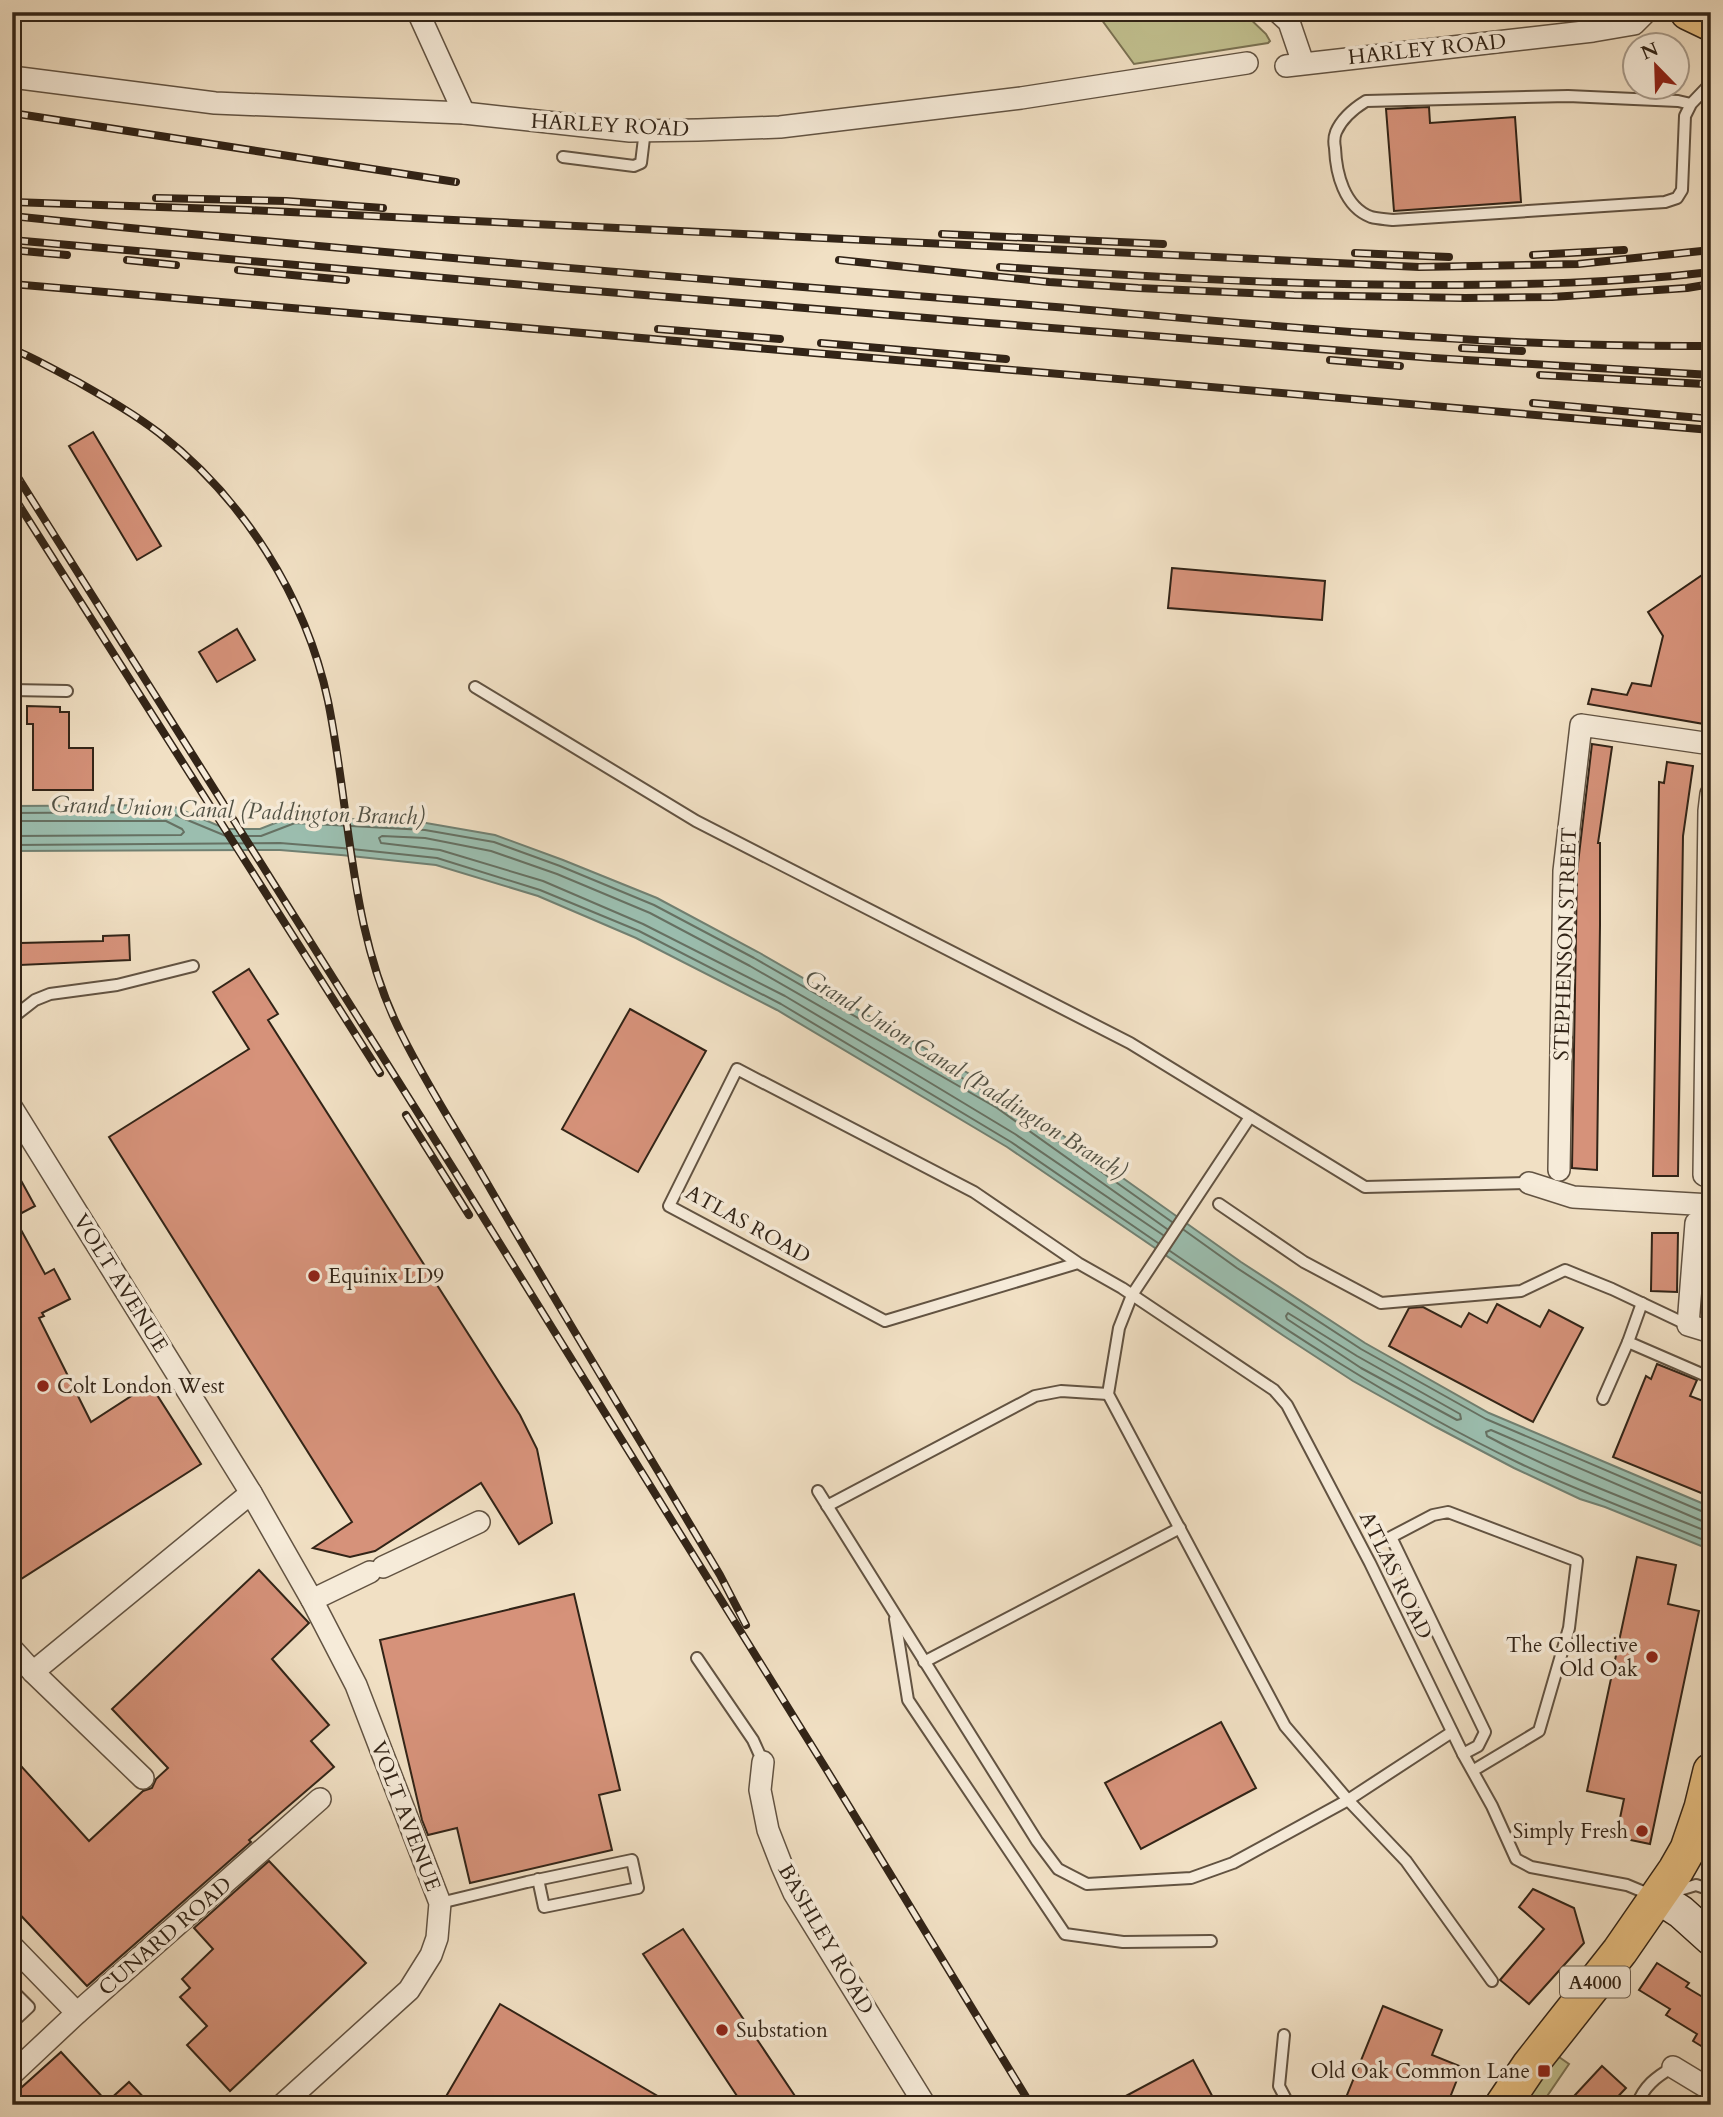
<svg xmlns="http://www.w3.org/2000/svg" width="1723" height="2117" viewBox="0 0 1723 2117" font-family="Cardo,serif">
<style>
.green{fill:#c1c08f;stroke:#7a7253;stroke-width:2}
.water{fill:#9bbeaf;stroke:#718072;stroke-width:2}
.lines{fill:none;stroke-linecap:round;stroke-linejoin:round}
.shore{stroke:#667163;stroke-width:2}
.building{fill:#d6927a;stroke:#322417;stroke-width:2}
.lane-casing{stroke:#625342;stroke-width:14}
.street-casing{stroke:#625342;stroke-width:24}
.secondary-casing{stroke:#322417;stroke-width:35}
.primary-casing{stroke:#322417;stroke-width:38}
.lane{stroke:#f6ebd9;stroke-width:10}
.street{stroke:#f6ebd9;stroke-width:21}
.secondary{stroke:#f6ebd9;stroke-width:32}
.primary{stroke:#e8c082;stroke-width:35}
.rail-casing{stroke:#322417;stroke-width:8}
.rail{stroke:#f6ebd9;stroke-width:5;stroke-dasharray:16;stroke-linecap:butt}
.poi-dot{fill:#8f2418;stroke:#f6ebd9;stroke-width:2.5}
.labels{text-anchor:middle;stroke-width:7;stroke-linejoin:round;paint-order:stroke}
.shield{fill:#f6ebd9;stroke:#6d6051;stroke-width:2}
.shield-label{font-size:19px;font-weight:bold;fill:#322417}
.street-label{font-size:21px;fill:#322417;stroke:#f6ebd9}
.poi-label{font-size:21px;fill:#322417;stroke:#f6ebd9;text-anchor:start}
.water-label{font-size:23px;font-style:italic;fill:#525245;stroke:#f6ebd9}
</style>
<rect width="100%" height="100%" fill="#f1e0c4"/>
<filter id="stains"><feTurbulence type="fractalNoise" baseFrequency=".00286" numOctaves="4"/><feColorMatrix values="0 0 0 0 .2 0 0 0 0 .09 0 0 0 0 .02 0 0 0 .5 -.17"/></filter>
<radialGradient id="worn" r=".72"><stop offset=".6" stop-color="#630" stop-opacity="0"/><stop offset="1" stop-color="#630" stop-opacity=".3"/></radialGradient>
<g class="green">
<polygon points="1096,12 1243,12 1266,34 1270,41 1268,43 1134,64"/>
<polygon points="1559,2057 1569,2064 1541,2105 1522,2105 1549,2067"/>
</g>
<polygon class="water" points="170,805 226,829 260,829 293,816 426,823 495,835 563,860 657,898 758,952 1006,1095 1241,1262 1365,1343 1489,1413 1711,1507 1711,1550 1605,1507 1580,1499 1514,1468 1436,1427 1353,1381 1284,1336 1007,1147 777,1010 636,938 538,896 436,865 341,855 280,850 12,851 12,806"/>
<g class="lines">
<g class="shore">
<polyline points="12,813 168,812 226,836 261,836 295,823 425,830 494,842 560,866 654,905 754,958 1002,1101 1172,1222"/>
<polyline points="12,821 166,821 182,829 184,832 181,835 12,836"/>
<polyline points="12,845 280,843 342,848 437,858 540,890 639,931 781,1004 1011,1142 1158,1243"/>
<polyline points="1184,1230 1237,1268 1361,1349 1486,1419 1706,1513 1711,1513"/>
<polyline points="1163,1235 1015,1134 899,1064 785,996 643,924 543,881 440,850 381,843 379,838 382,836 425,838 491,851 557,874 650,913 750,966 997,1108 1167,1229"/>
<path d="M 1170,1251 C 1282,1328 1396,1404 1519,1463 C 1582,1493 1647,1516 1711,1543"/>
<polygon points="1288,1313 1357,1356 1460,1414 1461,1419 1457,1420 1361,1368 1287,1319 1286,1316"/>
<path d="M 1711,1522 L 1702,1521 L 1491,1430 L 1486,1432 L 1487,1436 C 1559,1475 1635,1502 1711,1533"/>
</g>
</g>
<g class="building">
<polygon points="1429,107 1430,123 1515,117 1521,202 1394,211 1386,109"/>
<polygon points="93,432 161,546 137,560 69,446"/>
<polygon points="1172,568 1325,581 1322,620 1168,608"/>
<polygon points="1711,569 1711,691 1704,724 1588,704 1592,689 1627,695 1632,683 1651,686 1663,636 1648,612"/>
<polygon points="237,629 255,660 217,682 199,652"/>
<polygon points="27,706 60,707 60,712 69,712 69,748 93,748 93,790 33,790 33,724 27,724"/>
<polygon points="1592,744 1612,747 1598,843 1600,843 1600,925 1597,1170 1572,1168 1577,872"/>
<polygon points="1667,762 1693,766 1683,836 1678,1176 1653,1176 1659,782 1664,783"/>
<polygon points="129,935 130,960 20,965 20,943 103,941 103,936"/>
<polygon points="249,969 278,1014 268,1020 520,1415 537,1449 552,1523 519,1544 481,1483 375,1551 350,1557 313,1548 352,1522 109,1137 249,1049 213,992"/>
<polygon points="630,1009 706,1051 638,1172 562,1129"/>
<polygon points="12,1164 35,1206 14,1217 45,1274 54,1269 70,1299 42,1313 44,1316 39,1318 91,1422 150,1384 201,1464 21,1579 12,1565"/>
<polygon points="1652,1233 1678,1233 1677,1292 1651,1291"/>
<polygon points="1497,1304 1540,1327 1549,1310 1583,1328 1533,1422 1389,1346 1409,1308 1423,1307 1461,1327 1469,1313 1487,1323"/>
<polygon points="1657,1364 1697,1380 1690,1396 1711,1404 1711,1497 1613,1457 1646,1376 1651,1379"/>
<polygon points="1637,1557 1676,1565 1668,1604 1699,1611 1650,1844 1616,1837 1624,1799 1587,1791"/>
<polygon points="259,1570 309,1623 272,1659 329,1725 311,1741 334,1767 249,1840 251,1842 87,1986 12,1906 12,1756 89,1841 143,1791 152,1788 156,1779 168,1768 112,1709"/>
<polygon points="574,1594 620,1790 599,1795 612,1850 470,1883 457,1828 428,1835 422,1820 380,1640"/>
<polygon points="1221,1722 1256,1788 1141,1849 1105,1783"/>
<polygon points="269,1861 366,1963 230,2091 187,2045 207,2026 180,1997 190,1988 182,1979 213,1949 194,1928"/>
<polygon points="1533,1889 1574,1908 1584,1943 1529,2004 1500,1980 1544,1929 1519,1907"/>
<polygon points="683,1929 801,2105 743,2105 643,1954"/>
<polygon points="1657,1963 1689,1983 1686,1987 1711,2002 1711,2052 1693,2041 1697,2034 1666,2015 1670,2009 1639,1990"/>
<polygon points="500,2004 673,2105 441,2105"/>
<polygon points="1383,2006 1442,2030 1432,2055 1462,2067 1447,2105 1343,2105"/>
<polygon points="61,2052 107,2102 129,2082 151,2105 12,2105 12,2096"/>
<polygon points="1193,2060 1217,2105 1109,2105"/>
<polygon points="1602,2066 1626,2088 1610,2105 1585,2105 1575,2095"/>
</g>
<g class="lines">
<g class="lane-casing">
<g id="lane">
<path d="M 1691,104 L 1678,101 L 1568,96 L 1366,101 C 1353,109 1342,118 1336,132 C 1334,137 1334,143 1335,148 C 1336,173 1344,207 1371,217 C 1378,219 1387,219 1393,220 L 1665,202 L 1677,198 L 1682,190 L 1685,116 L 1691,104 L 1711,83"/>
<polyline points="563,157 634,166 641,163 645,130"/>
<polyline points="475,687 696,821 1130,1043 1365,1187 1529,1183"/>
<polyline points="12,690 67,691"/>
<polyline points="12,1018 35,1000 50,994 117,985 193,966"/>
<polyline points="1250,1117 1132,1295 1119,1328 1108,1394 1285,1726 1348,1800 1406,1861 1492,1981"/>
<polyline points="1219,1204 1304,1262 1381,1303 1521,1291 1565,1270 1612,1289 1688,1325"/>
<polyline points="1078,1263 885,1321 669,1206 737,1069 974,1192 1078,1263 1122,1288 1274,1390 1287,1405 1370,1563 1463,1754 1492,1806 1516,1859 1531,1867 1627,1885 1651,1895"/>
<polyline points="1642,1303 1628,1342 1711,1378"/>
<polyline points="1603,1399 1628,1342"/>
<polyline points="818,1491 1037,1841 1058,1869 1087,1884 1191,1878 1233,1863 1348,1800 1452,1732"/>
<polyline points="827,1506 1035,1396 1061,1391 1108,1394"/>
<polyline points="895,1619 908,1700 1065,1934 1123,1942 1211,1941"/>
<polyline points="697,1658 753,1740 763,1762"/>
<polyline points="924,1662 1180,1528"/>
<polyline points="1463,1754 1478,1746 1485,1732 1391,1537 1433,1515 1448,1512 1577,1561 1569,1628 1539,1731 1474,1770"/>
<polyline points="1673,1892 1696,1885 1711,1890"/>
<polyline points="440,1903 527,1882 632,1860 638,1888 544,1907 538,1879"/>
<polyline points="12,1990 29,2007 12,2023"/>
<polyline points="1284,2035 1279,2086 1289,2105"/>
<path d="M 1637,2105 C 1644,2086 1656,2077 1673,2067"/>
</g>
</g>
<g class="street-casing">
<g id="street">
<polyline points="418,12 464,113"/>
<polyline points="1278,12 1289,22 1303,63"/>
<polyline points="1286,66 1593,31 1634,24 1646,12"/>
<polyline points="12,77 215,103 464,113 630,131 698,130 780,127 1021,98 1247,63"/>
<polyline points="12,1108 251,1493 312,1600 356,1685 440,1903 437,1938 431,1955 409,1990 282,2105"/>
<polyline points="1559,1170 1564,871 1581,725 1711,744"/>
<polyline points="1704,1175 1709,811 1711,794"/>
<polyline points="1529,1183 1573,1197 1711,1205"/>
<polyline points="1696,1223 1688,1325 1711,1332"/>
<polyline points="383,1567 479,1522"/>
<polyline points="312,1600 370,1572"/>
<polyline points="12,1649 33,1672 143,1778"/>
<polyline points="33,1672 251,1493"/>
<polyline points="763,1762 760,1790 768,1830 782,1866 794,1893 925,2105"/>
<polyline points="12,1946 77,2013"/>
<polyline points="1673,2067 1711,2090"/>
<polyline points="12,2074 77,2013 320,1799"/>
</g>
</g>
<g class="secondary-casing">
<polyline id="secondary" points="1658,1897 1681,1912 1711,1939"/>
</g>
<g class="primary-casing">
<g id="primary">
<polyline points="1688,12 1711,23"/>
<polyline points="1503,2105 1530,2065 1620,1951 1676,1870 1688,1849 1702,1808 1711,1771"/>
</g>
</g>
<use href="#lane" class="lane"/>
<use href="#street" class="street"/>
<use href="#secondary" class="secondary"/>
<use href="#primary" class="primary"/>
<g class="rail-casing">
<g id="rail">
<polyline points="12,113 456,182"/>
<polyline points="156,198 286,201 383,208"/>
<polyline points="12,202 248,210 1419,267 1578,264 1711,250"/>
<path d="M 12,216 C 347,251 683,278 1019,304 C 1249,323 1480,348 1711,346"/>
<polyline points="942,234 1163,244"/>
<polyline points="12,240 558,288 988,323 1434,358 1711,375"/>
<polyline points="12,250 67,255"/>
<polyline points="1355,253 1449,257"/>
<polyline points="1533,255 1624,250"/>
<polyline points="127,260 176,265"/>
<polyline points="839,260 1049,282 1138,288 1294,295 1465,298 1552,297 1687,288 1711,284"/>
<path d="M 1000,267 C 1143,277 1287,285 1430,285 C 1524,285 1617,283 1711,272"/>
<polyline points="238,270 346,280"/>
<polyline points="12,284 1711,430"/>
<polyline points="658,329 780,339"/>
<polyline points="821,343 1006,359"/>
<polyline points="1462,348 1522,351"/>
<path d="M 12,349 C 35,358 56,371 78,382 C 106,398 133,413 159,433 C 243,498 306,597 328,701 C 351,814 349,933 403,1037 C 429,1089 462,1139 491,1190 C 566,1319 644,1447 720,1575 L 746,1625"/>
<polyline points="1330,360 1400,366"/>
<polyline points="1540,375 1704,384"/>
<polyline points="1533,403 1711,419"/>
<polyline points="12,468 454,1170 828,1772 1031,2105"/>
<polyline points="12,494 380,1073"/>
<polyline points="406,1115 469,1215"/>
</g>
</g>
<use href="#rail" class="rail"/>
</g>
<g class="poi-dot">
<circle cx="314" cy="1276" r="7"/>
<circle cx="43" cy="1386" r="7"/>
<circle cx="1652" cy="1657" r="7"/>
<circle cx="1642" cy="1831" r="7"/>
<circle cx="722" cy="2030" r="7"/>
<rect x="1537" y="2064" width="14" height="14" rx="3.5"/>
</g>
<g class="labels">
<rect class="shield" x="1560" y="1966.5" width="70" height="31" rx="5"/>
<g class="shield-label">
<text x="1595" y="1989">A4000</text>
</g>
<g class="street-label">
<text transform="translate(1427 49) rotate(-6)" y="7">HARLEY ROAD</text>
<text transform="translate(610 125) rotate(3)" y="7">HARLEY ROAD</text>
<text transform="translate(1565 944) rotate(-88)" y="7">STEPHENSON STREET</text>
<text transform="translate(748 1224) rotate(29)" y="7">ATLAS ROAD</text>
<text transform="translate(121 1283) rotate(58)" y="7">VOLT AVENUE</text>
<text transform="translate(1396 1575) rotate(64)" y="7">ATLAS ROAD</text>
<text transform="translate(406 1816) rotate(69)" y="7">VOLT AVENUE</text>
<text transform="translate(165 1936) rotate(-41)" y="7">CUNARD ROAD</text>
<text transform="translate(826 1939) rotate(60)" y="7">BASHLEY ROAD</text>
</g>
<g class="poi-label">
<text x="328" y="1283">Equinix LD9</text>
<text x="57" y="1393">Colt London West</text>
<text x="1638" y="1652" text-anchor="end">The Collective<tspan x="1638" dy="24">Old Oak</tspan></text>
<text x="1628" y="1838" text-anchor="end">Simply Fresh</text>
<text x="736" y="2037">Substation</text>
<text x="1530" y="2078" text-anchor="end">Old Oak Common Lane</text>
</g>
<g class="water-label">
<text transform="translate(238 810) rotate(2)" y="8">Grand Union Canal (Paddington Branch)</text>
<text transform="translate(966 1074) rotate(32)" y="8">Grand Union Canal (Paddington Branch)</text>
</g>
</g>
<rect width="1723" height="2117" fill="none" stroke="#f1e0c4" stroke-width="42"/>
<rect x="14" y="14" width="1695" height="2089" fill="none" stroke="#322417" stroke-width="3.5"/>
<rect x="21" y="21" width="1681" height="2075" fill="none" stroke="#322417" stroke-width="2"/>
<g transform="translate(1656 66) rotate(337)"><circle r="33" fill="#f6ebd9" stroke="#a89b8b" stroke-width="2"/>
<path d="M0-5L12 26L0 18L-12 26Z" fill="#8f2418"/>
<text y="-10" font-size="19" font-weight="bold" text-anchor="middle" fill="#322417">N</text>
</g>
<rect width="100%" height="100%" filter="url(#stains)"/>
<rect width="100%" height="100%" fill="url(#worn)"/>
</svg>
